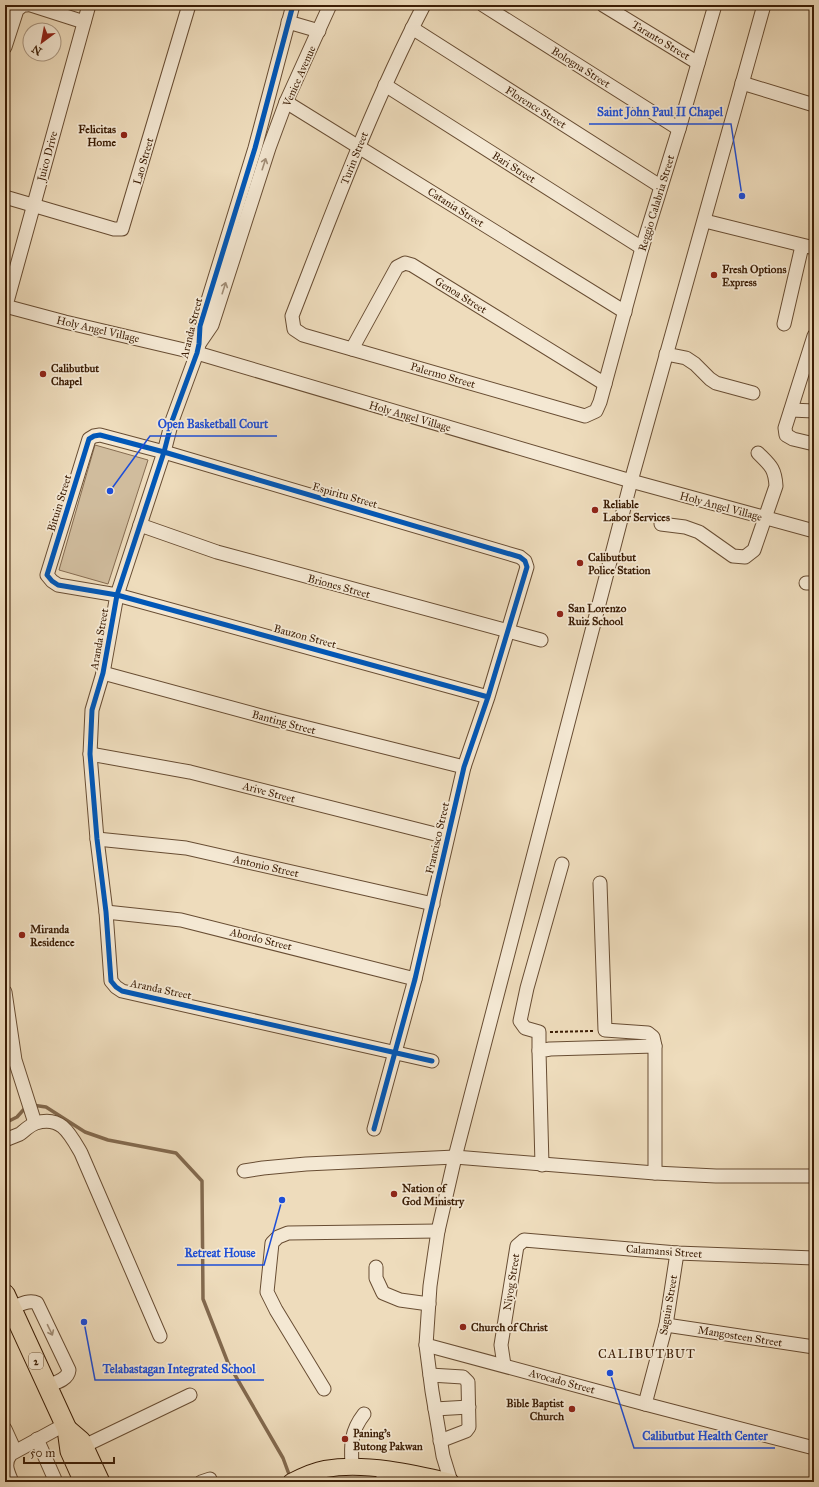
<svg xmlns="http://www.w3.org/2000/svg" width="819" height="1487" viewBox="0 0 819 1487" font-family="'IM FELL Great Primer',serif">
<style>
.green{fill:#d0bc9d;stroke:#866c51}
.lines{fill:none;stroke-linecap:round;stroke-linejoin:round}
.stream{stroke:#82694e;stroke-width:3.5}
.minor-casing{stroke:#684d33;stroke-width:15}
.major-casing{stroke:#3b1d05;stroke-width:18}
.highway-casing{stroke:#3b1d05;stroke-width:21}
.path{stroke:#3b1d05;stroke-width:2;stroke-dasharray:3 2;stroke-linecap:butt}
.minor{stroke:#f4e8d3;stroke-width:13}
.major{stroke:#eedcbc;stroke-width:16}
.highway{stroke:#eedcbc;stroke-width:19}
.cycleway-casing{stroke:#f4e8d3;stroke-width:8}
.cycleway{stroke:#0057b8;stroke-width:5}
.oneway{stroke:#a18d76}
.poi-dot{fill:#8f2418;stroke:#f4e8d3;stroke-width:1.5}
.labels{text-anchor:middle;stroke-width:3.5;stroke-linejoin:round;paint-order:stroke}
.shield{fill:#f4e8d3;stroke:#725a43;stroke-width:1}
.shield-label{font-size:10px;font-weight:bold;fill:#3b1d05}
.street-label{font-size:11px;fill:#3b1d05;stroke:#f4e8d3}
.poi-label{font-size:11px;font-weight:bold;fill:#3b1d05;stroke:#f4e8d3;text-anchor:start}
.quarter-label{font-size:13px;letter-spacing:1px;fill:#3b1d05;stroke:#f4e8d3}
.leader{fill:none;stroke:#1d4ed8;stroke-width:1.5}
.callout-dot{fill:#1d4ed8;stroke:#f4e8d3;stroke-width:1.5}
.callout-label{font-size:12px;text-anchor:middle;font-weight:bold;fill:#1d4ed8;stroke:#f4e8d3;stroke-width:3.5;stroke-linejoin:round;paint-order:stroke}
</style>
<rect width="100%" height="100%" fill="#eedcbc"/>
<filter id="stains"><feTurbulence type="fractalNoise" baseFrequency=".005" numOctaves="4"/><feColorMatrix values="0 0 0 0 .2 0 0 0 0 .09 0 0 0 0 .02 0 0 0 .5 -.17"/></filter>
<radialGradient id="worn" r=".72"><stop offset=".6" stop-color="#630" stop-opacity="0"/><stop offset="1" stop-color="#630" stop-opacity=".3"/></radialGradient>
<polygon class="green" points="95,445 148,460 108,584 59,570"/>
<g class="lines">
<g class="stream">
<polyline points="32,1105 46,1107 85,1132 108,1140 176,1153 202,1181 203,1299 228,1363 283,1458 290,1477"/>
<polyline points="5,1123 17,1117 26,1107"/>
</g>
<g class="minor-casing">
<g id="minor">
<polyline points="31,5 84,22"/>
<polyline points="293,5 255,148 200,326 199,344 197,353 172,421 164,452 117,595 103,673 92,710 90,754 97,839 106,912 111,981 116,987 122,991 432,1061"/>
<path d="M 424,5 C 372,105 333,211 292,316 L 294,329 L 303,335 L 585,416 L 596,411 L 600,402 L 642,248 L 679,129 L 715,5"/>
<polyline points="483,5 679,129"/>
<polyline points="603,5 698,63"/>
<polyline points="288,22 319,31"/>
<polyline points="412,28 660,186"/>
<polyline points="5,47 17,10 23,5 27,5"/>
<polyline points="742,83 814,105"/>
<polyline points="385,85 642,248"/>
<polyline points="286,102 625,312"/>
<polyline points="5,197 114,229 122,229 189,5"/>
<polyline points="705,221 814,248"/>
<polyline points="5,306 65,322 197,353 631,481 814,531"/>
<polyline points="5,309 89,5"/>
<polyline points="784,324 802,246"/>
<polyline points="814,336 785,428 786,435 793,439 814,444"/>
<polyline points="199,344 212,325 269,148 286,102 330,5"/>
<polyline points="352,349 397,267 405,263 412,265 605,384"/>
<polyline points="666,354 686,358 695,364 710,379 716,383 753,393"/>
<polyline points="791,410 814,411"/>
<path d="M 661,524 L 685,527 L 699,532 L 733,556 L 745,557 L 754,550 L 776,486 C 775,468 770,465 758,453"/>
<polyline points="140,525 217,552 541,640"/>
<polyline points="806,583 814,583"/>
<polyline points="103,673 276,720 464,767"/>
<polyline points="90,754 190,772 447,837"/>
<polyline points="97,839 186,848 433,904"/>
<polyline points="600,883 605,1030 648,1033 653,1037 655,1046"/>
<polyline points="106,912 181,920 415,979"/>
<polyline points="5,992 15,1060 35,1123"/>
<polyline points="539,1051 539,1032 525,1028 520,1021 527,988 562,864"/>
<polyline points="374,1129 415,979 464,767 488,697 527,567 525,561 520,557 164,452 100,435 94,436 89,439 47,575 52,581 58,585 117,595 488,697"/>
<path d="M 5,1140 C 10,1138 15,1136 20,1134 C 25,1130 30,1125 36,1123 C 61,1115 70,1134 81,1153 L 160,1336"/>
<polyline points="542,1165 539,1051 550,1049 655,1046 655,1173"/>
<polyline points="244,1171 263,1168 306,1164 455,1157 655,1173 716,1176 814,1176"/>
<polyline points="376,1267 376,1278 383,1293 400,1300 429,1304"/>
<path d="M 12,1308 C 19,1305 29,1299 37,1303 L 69,1370 C 68,1380 55,1383 47,1386"/>
<polyline points="666,1325 814,1347"/>
<polyline points="426,1345 645,1404 814,1448"/>
<polyline points="504,1365 501,1345 517,1246 524,1240 677,1253 814,1258"/>
<polyline points="430,1375 463,1377 468,1382 469,1427 466,1431 440,1441"/>
<polyline points="324,1389 276,1310 267,1292 272,1243 278,1237 288,1233 438,1231"/>
<polyline points="645,1404 666,1325 677,1253"/>
<polyline points="435,1409 469,1407"/>
<polyline points="5,1429 15,1451"/>
<polyline points="37,1439 56,1482"/>
<polyline points="84,1446 190,1395"/>
<path d="M 352,1467 C 351,1445 350,1432 364,1414"/>
<polyline points="383,1469 383,1482"/>
<path d="M 12,1482 C 8,1472 3,1464 11,1454 L 64,1425"/>
<polyline points="201,1482 210,1479"/>
<polyline points="451,1482 443,1456 432,1391 426,1345 430,1286 434,1258 438,1231 455,1157 631,481 764,5"/>
</g>
</g>
<g class="major-casing">
<path id="major" d="M 291,1482 C 301,1477 313,1471 325,1469 C 365,1462 413,1473 451,1482"/>
</g>
<g class="highway-casing">
<g id="highway">
<polyline points="5,1294 67,1429 70,1451 84,1482"/>
<polyline points="67,1429 81,1441 100,1482"/>
</g>
</g>
<polyline class="path" points="550,1032 593,1031"/>
<use href="#minor" class="minor"/>
<use href="#major" class="major"/>
<use href="#highway" class="highway"/>
<g class="cycleway-casing">
<g id="cycleway">
<polyline points="293,5 255,148 200,326 199,344 197,353 172,421 164,452 117,595 103,673 92,710 90,754 97,839 106,912 111,981 116,987 122,991 432,1061"/>
<polyline points="374,1129 415,979 464,767 488,697 527,567 525,561 520,557 164,452 100,435 94,436 89,439 47,575 52,581 58,585 117,595 488,697"/>
</g>
</g>
<use href="#cycleway" class="cycleway"/>
</g>
<defs><path id="oneway-shaft" d="M-6 0H5M1.5-3L5.5 0L1.5 3" fill="none" stroke-width="1.6" stroke-linecap="round" stroke-linejoin="round"/></defs>
<g class="oneway">
<use href="#oneway-shaft" transform="translate(264 164) rotate(-72)"/>
<use href="#oneway-shaft" transform="translate(224 288) rotate(-72)"/>
<use href="#oneway-shaft" transform="translate(50 1330) rotate(64)"/>
</g>
<g class="poi-dot">
<circle cx="124" cy="135" r="4"/>
<circle cx="714" cy="275" r="4"/>
<circle cx="43" cy="374" r="4"/>
<circle cx="595" cy="510" r="4"/>
<circle cx="580" cy="563" r="4"/>
<circle cx="560" cy="614" r="4"/>
<circle cx="22" cy="935" r="4"/>
<circle cx="394" cy="1194" r="4"/>
<circle cx="463" cy="1327" r="4"/>
<circle cx="572" cy="1409" r="4"/>
<circle cx="345" cy="1439" r="4"/>
</g>
<g class="labels">
<rect class="shield" x="29" y="1353" width="14" height="16" rx="3"/>
<g class="shield-label">
<text x="36" y="1365">2</text>
</g>
<g class="street-label">
<text transform="translate(661 40) rotate(31)" y="4">Taranto Street</text>
<text transform="translate(581 67) rotate(32)" y="4">Bologna Street</text>
<text transform="translate(299 76) rotate(-66)" y="4">Venice Avenue</text>
<text transform="translate(536 107) rotate(32)" y="4">Florence Street</text>
<text transform="translate(47 156) rotate(-75)" y="4">Juico Drive</text>
<text transform="translate(354 158) rotate(-68)" y="4">Turin Street</text>
<text transform="translate(143 161) rotate(-74)" y="4">Lao Street</text>
<text transform="translate(514 167) rotate(32)" y="4">Bari Street</text>
<text transform="translate(656 203) rotate(-73)" y="4">Reggio Calabria Street</text>
<text transform="translate(456 207) rotate(32)" y="4">Catania Street</text>
<text transform="translate(461 295) rotate(32)" y="4">Genoa Street</text>
<text transform="translate(191 328) rotate(-76)" y="4">Aranda Street</text>
<text transform="translate(98 329) rotate(13)" y="4">Holy Angel Village</text>
<text transform="translate(443 375) rotate(16)" y="4">Palermo Street</text>
<text transform="translate(410 416) rotate(16)" y="4">Holy Angel Village</text>
<text transform="translate(345 495) rotate(16)" y="4">Espiritu Street</text>
<text transform="translate(59 503) rotate(-73)" y="4">Bituin Street</text>
<text transform="translate(721 506) rotate(15)" y="4">Holy Angel Village</text>
<text transform="translate(339 586) rotate(15)" y="4">Briones Street</text>
<text transform="translate(305 636) rotate(15)" y="4">Bauzon Street</text>
<text transform="translate(99 639) rotate(-80)" y="4">Aranda Street</text>
<text transform="translate(284 722) rotate(15)" y="4">Banting Street</text>
<text transform="translate(269 792) rotate(15)" y="4">Arive Street</text>
<text transform="translate(437 838) rotate(-77)" y="4">Francisco Street</text>
<text transform="translate(266 866) rotate(13)" y="4">Antonio Street</text>
<text transform="translate(261 939) rotate(14)" y="4">Abordo Street</text>
<text transform="translate(161 989) rotate(12)" y="4">Aranda Street</text>
<text transform="translate(664 1251) rotate(4)" y="4">Calamansi Street</text>
<text transform="translate(511 1282) rotate(-81)" y="4">Niyog Street</text>
<text transform="translate(668 1305) rotate(-80)" y="4">Saguin Street</text>
<text transform="translate(740 1336) rotate(9)" y="4">Mangosteen Street</text>
<text transform="translate(562 1381) rotate(15)" y="4">Avocado Street</text>
</g>
<g class="poi-label">
<text x="116" y="133" text-anchor="end">Felicitas<tspan x="116" dy="13">Home</tspan></text>
<text x="722" y="273">Fresh Options<tspan x="722" dy="13">Express</tspan></text>
<text x="51" y="372">Calibutbut<tspan x="51" dy="13">Chapel</tspan></text>
<text x="603" y="508">Reliable<tspan x="603" dy="13">Labor Services</tspan></text>
<text x="588" y="561">Calibutbut<tspan x="588" dy="13">Police Station</tspan></text>
<text x="568" y="612">San Lorenzo<tspan x="568" dy="13">Ruiz School</tspan></text>
<text x="30" y="933">Miranda<tspan x="30" dy="13">Residence</tspan></text>
<text x="402" y="1192">Nation of<tspan x="402" dy="13">God Ministry</tspan></text>
<text x="471" y="1331">Church of Christ</text>
<text x="564" y="1407" text-anchor="end">Bible Baptist<tspan x="564" dy="13">Church</tspan></text>
<text x="353" y="1437">Paning's<tspan x="353" dy="13">Butong Pakwan</tspan></text>
</g>
<g class="quarter-label">
<text x="647" y="1358">CALIBUTBUT</text>
</g>
</g>
<path class="leader" d="M742 196L731 124H589M110 491L150 436H277M282 1200L264 1265H177M84 1322L95 1380H264M610 1373L634 1448H775"/>
<g class="callout-dot">
<circle cx="742" cy="196" r="4"/>
<circle cx="110" cy="491" r="4"/>
<circle cx="282" cy="1200" r="4"/>
<circle cx="84" cy="1322" r="4"/>
<circle cx="610" cy="1373" r="4"/>
</g>
<g class="callout-label">
<text x="660" y="116">Saint John Paul II Chapel</text>
<text x="213" y="428">Open Basketball Court</text>
<text x="220" y="1257">Retreat House</text>
<text x="179" y="1373">Telabastagan Integrated School</text>
<text x="705" y="1440">Calibutbut Health Center</text>
</g>
<rect width="819" height="1487" fill="none" stroke="#eedcbc" stroke-width="20"/>
<rect x="6" y="6" width="807" height="1475" fill="none" stroke="#3b1d05" stroke-width="2"/>
<rect x="10" y="10" width="799" height="1467" fill="none" stroke="#3b1d05"/>
<g transform="translate(42 42) rotate(212)"><circle r="19" fill="#f4e8d3" stroke="#aa9781"/>
<path d="M0-3L7 15L0 10L-7 15Z" fill="#8f2418"/>
<text y="-6" font-size="11" font-weight="bold" text-anchor="middle" fill="#3b1d05">N</text>
</g>
<path d="M24 1457v6h90v-6" fill="none" stroke="#3b1d05" stroke-width="2"/>
<text x="30" y="1457" font-size="12" fill="#3b1d05" stroke="#f4e8d3" stroke-width="3" paint-order="stroke">50 m</text>
<rect width="100%" height="100%" filter="url(#stains)"/>
<rect width="100%" height="100%" fill="url(#worn)"/>
</svg>
